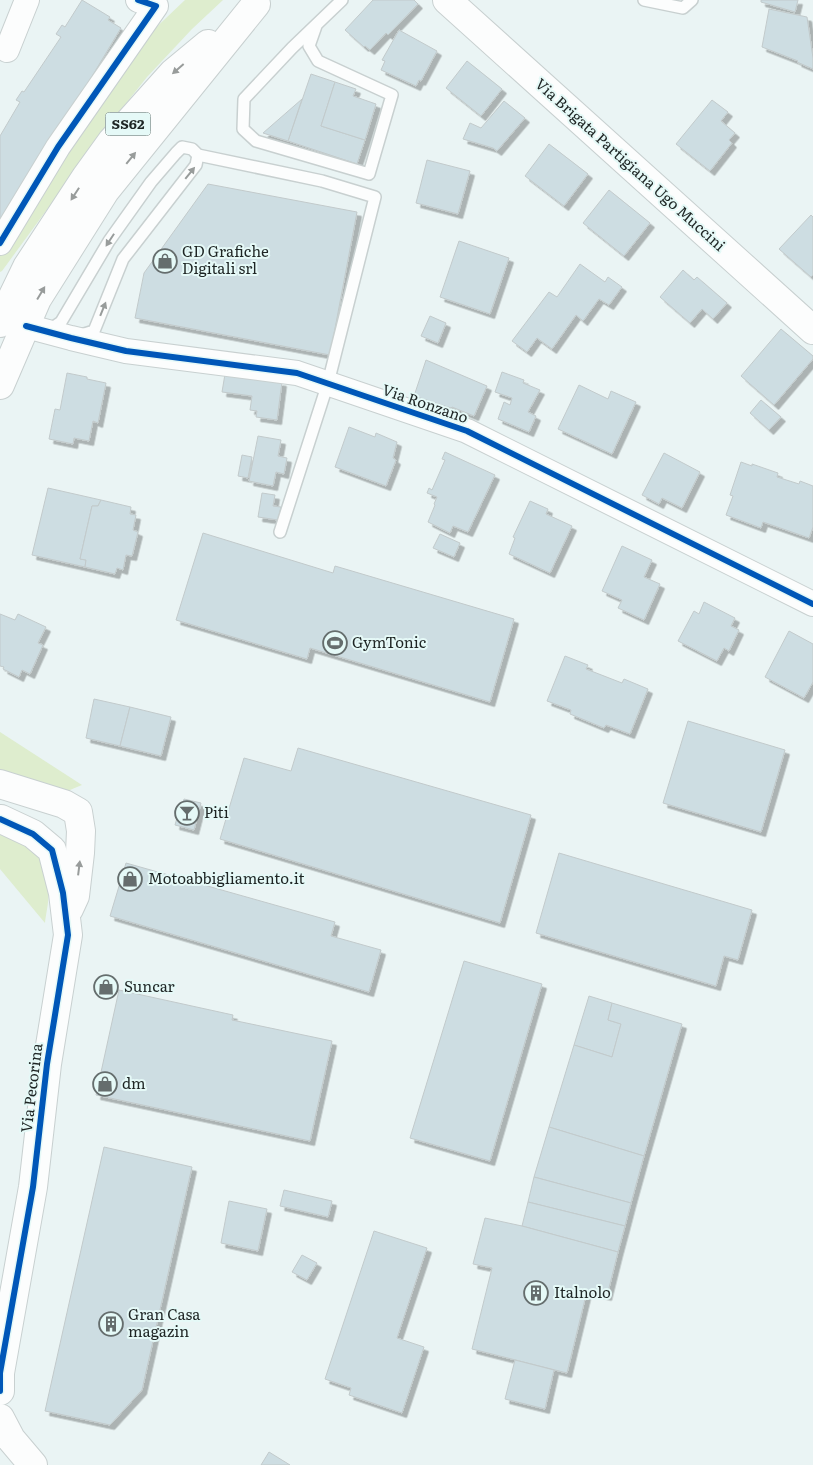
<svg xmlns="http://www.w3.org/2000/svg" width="813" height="1465" viewBox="0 0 813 1465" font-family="Literata,serif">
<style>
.green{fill:#deedce}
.building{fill:#cddde2;stroke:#c2cacb;filter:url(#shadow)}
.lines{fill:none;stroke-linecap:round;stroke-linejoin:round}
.lane-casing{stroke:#c8d0d0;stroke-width:14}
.street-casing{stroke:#c8d0d0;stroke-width:26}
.secondary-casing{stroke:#c8d0d0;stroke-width:30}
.primary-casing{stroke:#c8d0d0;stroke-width:30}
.lane{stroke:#fcfdfd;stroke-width:11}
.street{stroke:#fcfdfd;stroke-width:24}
.secondary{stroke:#fcfdfd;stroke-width:28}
.primary{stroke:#fcfdfd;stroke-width:28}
.cycleway-casing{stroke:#e5f9f7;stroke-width:9}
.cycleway{stroke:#0057b8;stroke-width:6}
.oneway{fill:#989c9b}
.labels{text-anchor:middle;stroke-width:4;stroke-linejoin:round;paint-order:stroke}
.shield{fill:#e5f9f7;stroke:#5a6563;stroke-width:1}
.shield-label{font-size:14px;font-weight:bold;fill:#1e2524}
.street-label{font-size:15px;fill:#1e2524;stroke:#e5f9f7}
.poi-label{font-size:15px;fill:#1e2524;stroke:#e5f9f7;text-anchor:start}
</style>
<defs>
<filter id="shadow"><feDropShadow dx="4.5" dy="4.5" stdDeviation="0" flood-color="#0004"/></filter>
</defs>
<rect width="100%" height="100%" fill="#eaf4f4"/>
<g class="green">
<polygon points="185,0 223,0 192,29 147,77 108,126 2,271 0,272 0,256 40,187 145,38"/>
<polygon points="0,732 82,785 65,792 0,777"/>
<path d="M 0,835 C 15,837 35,847 42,862 C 45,869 48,880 48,888 C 50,899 46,912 45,923 L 0,869 Z"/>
</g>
<g class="building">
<polygon points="82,0 110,17 108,20 121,28 0,230 0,136 20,102 16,100 22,91 24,92 61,37 56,34 62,25 65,27"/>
<polygon points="373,0 414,0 418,4 388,35 386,33 370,50 365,46 364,47 345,30"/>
<polygon points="761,0 798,0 795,12 761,2"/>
<polygon points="769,9 807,17 813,58 813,69 797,62 798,61 762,47"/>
<polygon points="399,30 437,51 421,81 419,80 416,86 381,70 385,61 382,60"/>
<polygon points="467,61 502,89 481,116 446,88"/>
<polygon points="311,74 335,82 321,126 365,140 357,164 288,141"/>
<polygon points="335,82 356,89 353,96 376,104 365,140 321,126"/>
<polygon points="302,99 288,141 263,133"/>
<polygon points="712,100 728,112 721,121 735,133 729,140 732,143 710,171 676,144"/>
<polygon points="504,101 525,118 497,151 493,148 463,139 470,123 481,128"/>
<polygon points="549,144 588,174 564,206 525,176"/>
<polygon points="427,160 470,171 458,214 416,203"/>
<polygon points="208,184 357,212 330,355 135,318 144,273"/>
<polygon points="609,190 650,223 624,256 583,223"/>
<polygon points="811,215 813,217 813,275 811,277 779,249"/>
<polygon points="459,241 509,258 490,314 440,297"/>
<polygon points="580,264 605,282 608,277 622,287 609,305 599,299 583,321 576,315 552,349 537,338 527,352 512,341 549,292 557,297"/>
<polygon points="683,270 694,280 697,277 727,303 713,319 702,309 690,323 660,297"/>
<polygon points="430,316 446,323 438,343 421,336"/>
<polygon points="781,329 813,356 813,359 774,405 741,376"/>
<polygon points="426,360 487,386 474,416 452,407 451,408 414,396"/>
<polygon points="502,372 524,380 523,383 540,390 528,412 536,416 529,432 498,419 504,402 510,405 512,398 495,392"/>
<polygon points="67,373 87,377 87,379 106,383 98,423 93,421 89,441 74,438 73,444 49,439 55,409 60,410"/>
<polygon points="225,374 282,382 277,420 256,417 257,411 250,410 252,396 222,392"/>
<polygon points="579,385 608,399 611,391 636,402 612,454 558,429"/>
<polygon points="761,400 781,417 769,430 750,413"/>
<polygon points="349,427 375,437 376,433 397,442 393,458 396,460 386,486 335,467"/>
<polygon points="258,436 281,440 278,456 287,458 284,474 276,472 273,486 249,481"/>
<polygon points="445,452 495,475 468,532 453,526 450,533 428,522 435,505 434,504 437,497 427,493 429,488 432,490 445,460 442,459"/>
<polygon points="664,453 700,472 682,508 662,498 659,504 642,495"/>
<polygon points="242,455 252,457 248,478 238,476"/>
<polygon points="741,462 752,466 752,464 778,473 777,477 799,484 800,481 813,486 813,527 809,538 763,522 761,528 726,515 733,496 730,495"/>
<polygon points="48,488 101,500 98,506 92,506 80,559 86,560 85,567 32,555"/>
<polygon points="262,493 275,495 273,506 281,507 278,520 258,517"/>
<polygon points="101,500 131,507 130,514 136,515 133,530 138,532 132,556 126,555 123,570 117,568 115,574 85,567 86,560 80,559 92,506 98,506"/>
<polygon points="530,501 548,509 546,514 572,526 550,573 509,554 515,538 513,537"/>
<polygon points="203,533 333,573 335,566 514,619 490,702 310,648 307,659 176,620"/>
<polygon points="440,534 460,543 454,557 433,548"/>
<polygon points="622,546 652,560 644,577 660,584 644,620 618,608 622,600 602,591"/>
<polygon points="704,602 735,618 731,626 739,630 729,651 724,648 717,661 678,641 694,611 699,614"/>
<polygon points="0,614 15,620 18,614 46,627 38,643 43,645 30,674 22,670 19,677 3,669 4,667 0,666"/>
<polygon points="789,631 813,644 813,682 804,698 765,677"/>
<polygon points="565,656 588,665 586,669 622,683 624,679 648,689 630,734 606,725 604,728 570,714 571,710 547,701"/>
<polygon points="94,699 130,707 120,746 86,738"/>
<polygon points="130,707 171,717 161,756 120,746"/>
<polygon points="688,721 785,750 761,832 663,803"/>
<polygon points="298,748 531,815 500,923 220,839 244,758 291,771"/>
<polygon points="184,799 201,803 194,830 175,825 180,807 182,808"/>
<polygon points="559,853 752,910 738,960 724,956 716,986 536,933"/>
<polygon points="126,863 335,922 331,936 381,950 369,992 110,916"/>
<polygon points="464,961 542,984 490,1161 410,1138"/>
<polygon points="119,990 233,1015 232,1020 332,1041 310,1141 96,1095"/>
<polygon points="589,996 612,1003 608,1020 621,1024 612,1057 574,1045"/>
<polygon points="612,1003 682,1024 644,1156 549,1127 574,1045 612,1057 621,1024 608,1020"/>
<polygon points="549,1127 644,1156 631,1203 534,1177"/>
<polygon points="104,1147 192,1167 142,1390 110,1425 45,1411"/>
<polygon points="534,1177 631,1203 625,1226 528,1202"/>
<polygon points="284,1190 332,1201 328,1217 280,1206"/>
<polygon points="229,1201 267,1209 258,1251 221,1243"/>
<polygon points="528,1202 625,1226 618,1252 522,1226"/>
<polygon points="485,1218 522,1226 618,1252 607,1296 587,1291 567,1373 472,1349 492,1268 473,1264"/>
<polygon points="374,1231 427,1248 397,1338 424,1347 402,1413 349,1395 351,1388 325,1379"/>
<polygon points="302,1255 317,1263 307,1280 292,1272"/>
<polygon points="515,1360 554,1370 545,1409 505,1399"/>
<polygon points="269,1452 290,1465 261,1465"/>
</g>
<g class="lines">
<g class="lane-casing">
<g id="lane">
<polyline points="644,0 683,8 692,0"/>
<polyline points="316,26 309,46 318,61 392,95 369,174 256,141 243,129 244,99 292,48 342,0"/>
<polyline points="48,331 61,322 109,241 151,182 176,153 182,147 192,149 198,155 322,181 375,197 328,383 280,532"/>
<polyline points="81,335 94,331 123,259 196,165 198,155"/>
</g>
</g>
<g class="street-casing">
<g id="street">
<polyline points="7,50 27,0"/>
<polyline points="0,243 58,147 156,6 138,0"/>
<polyline points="26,326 71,338 126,351 297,373 467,431 813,604"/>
</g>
</g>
<g class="secondary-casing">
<g id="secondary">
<polyline points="447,0 813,330"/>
<polyline points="0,784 64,804 78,812 81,831 80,853 75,896 69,909"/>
<polyline points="0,1391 0,1373 33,1187 47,1064 68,935 63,893 52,850 33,834 1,819"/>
<polyline points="0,1418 11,1439 33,1465"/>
</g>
</g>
<g class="primary-casing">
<g id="primary">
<polyline points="0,323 27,267 86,177 112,141 173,73 208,44"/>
<polyline points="0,385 37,299 105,191 256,4"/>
</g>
</g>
<use href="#lane" class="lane"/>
<use href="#street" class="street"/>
<use href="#secondary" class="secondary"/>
<use href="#primary" class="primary"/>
<g class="cycleway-casing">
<g id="cycleway">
<polyline points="0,243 58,147 156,6 138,0"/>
<polyline points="26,326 71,338 126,351 297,373 467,431 813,604"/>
<polyline points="0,819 33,834 52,850 63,893 68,935 47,1064 33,1187 0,1373 0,1391"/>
</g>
</g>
<use href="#cycleway" class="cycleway"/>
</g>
<defs><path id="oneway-solid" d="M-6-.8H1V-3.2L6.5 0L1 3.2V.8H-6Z" transform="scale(1.25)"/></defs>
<g class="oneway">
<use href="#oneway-solid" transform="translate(178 69) rotate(139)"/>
<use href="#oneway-solid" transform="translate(131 158) rotate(-51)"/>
<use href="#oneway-solid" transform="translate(190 173) rotate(-51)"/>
<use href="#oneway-solid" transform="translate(75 194) rotate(123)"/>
<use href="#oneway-solid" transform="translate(110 240) rotate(123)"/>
<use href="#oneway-solid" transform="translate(41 293) rotate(-59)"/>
<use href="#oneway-solid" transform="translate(103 309) rotate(-68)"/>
<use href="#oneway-solid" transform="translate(79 868) rotate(-83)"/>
</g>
<defs>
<g id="shop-ring" transform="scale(1.25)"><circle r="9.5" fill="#e5f9f7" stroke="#656d6d" stroke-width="1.5"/><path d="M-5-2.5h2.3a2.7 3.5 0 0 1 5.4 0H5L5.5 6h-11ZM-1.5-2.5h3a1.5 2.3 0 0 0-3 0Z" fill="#656d6d"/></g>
<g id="stadium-ring" transform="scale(1.25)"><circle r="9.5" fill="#e5f9f7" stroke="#656d6d" stroke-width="1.5"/><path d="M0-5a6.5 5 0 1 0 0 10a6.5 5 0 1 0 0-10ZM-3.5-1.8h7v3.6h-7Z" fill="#656d6d"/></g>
<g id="bar-ring" transform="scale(1.25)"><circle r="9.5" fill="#e5f9f7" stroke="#656d6d" stroke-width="1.5"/><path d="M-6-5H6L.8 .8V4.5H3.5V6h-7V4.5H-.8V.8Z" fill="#656d6d"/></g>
<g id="building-ring" transform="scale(1.25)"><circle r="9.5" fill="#e5f9f7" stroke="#656d6d" stroke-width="1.5"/><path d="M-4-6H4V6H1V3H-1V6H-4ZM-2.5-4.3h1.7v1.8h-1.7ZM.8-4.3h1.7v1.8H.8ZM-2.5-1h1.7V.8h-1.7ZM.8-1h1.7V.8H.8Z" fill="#656d6d"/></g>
</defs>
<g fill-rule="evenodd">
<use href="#shop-ring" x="165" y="261"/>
<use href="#stadium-ring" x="335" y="643"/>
<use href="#bar-ring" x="187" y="813"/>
<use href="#shop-ring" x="130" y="879"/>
<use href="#shop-ring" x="106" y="987"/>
<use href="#shop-ring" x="105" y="1084"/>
<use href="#building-ring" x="536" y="1293"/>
<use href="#building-ring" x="111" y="1324"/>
</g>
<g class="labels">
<rect class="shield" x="105.5" y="112.5" width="45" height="23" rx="4"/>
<g class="shield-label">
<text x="128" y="129">SS62</text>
</g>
<g class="street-label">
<text transform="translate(630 165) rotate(42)" y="5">Via Brigata Partigiana Ugo Muccini</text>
<text transform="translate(425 404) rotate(19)" y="5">Via Ronzano</text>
<text transform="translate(32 1088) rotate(-83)" y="5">Via Pecorina</text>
</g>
<g class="poi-label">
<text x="182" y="257">GD Grafiche<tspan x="182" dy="17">Digitali srl</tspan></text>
<text x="352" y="648">GymTonic</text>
<text x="204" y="818">Piti</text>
<text x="148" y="884">Motoabbigliamento.it</text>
<text x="124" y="992">Suncar</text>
<text x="122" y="1089">dm</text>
<text x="554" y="1298">Italnolo</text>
<text x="128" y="1320">Gran Casa<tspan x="128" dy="17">magazin</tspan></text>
</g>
</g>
</svg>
